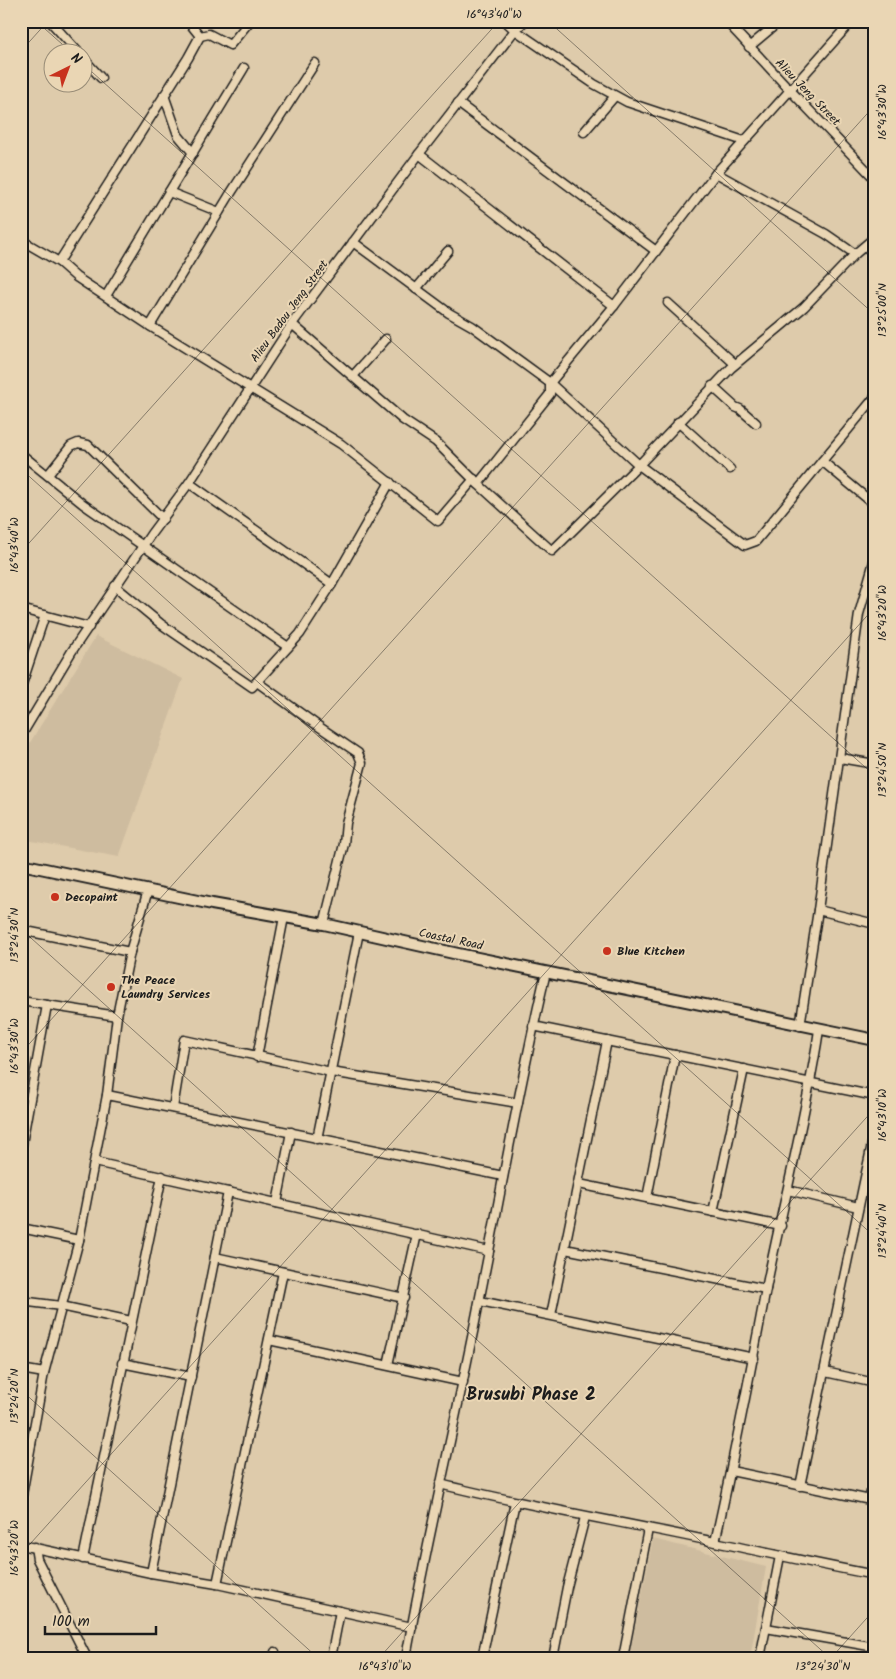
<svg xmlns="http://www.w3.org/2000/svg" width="896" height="1679" viewBox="0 0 896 1679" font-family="Kalam,sans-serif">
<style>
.built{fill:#cebc9f}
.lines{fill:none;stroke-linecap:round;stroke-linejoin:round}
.minor-casing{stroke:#1c1c1c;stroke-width:11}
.major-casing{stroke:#1c1c1c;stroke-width:14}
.minor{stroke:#ead6b4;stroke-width:8}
.major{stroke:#ead6b4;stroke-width:10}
.ticks{fill:none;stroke:#1c1c1c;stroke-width:1;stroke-opacity:0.45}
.poi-dot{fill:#c8321e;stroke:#ead6b4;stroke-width:2}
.labels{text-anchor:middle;stroke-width:4;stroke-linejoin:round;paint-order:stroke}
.street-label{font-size:12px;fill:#1c1c1c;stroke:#ead6b4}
.poi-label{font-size:12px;font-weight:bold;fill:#1c1c1c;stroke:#ead6b4;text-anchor:start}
.district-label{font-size:18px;font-weight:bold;fill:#1c1c1c;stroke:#ead6b4}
.neatline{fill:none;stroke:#1c1c1c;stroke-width:2}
.ticks-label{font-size:12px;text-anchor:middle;fill:#1c1c1c}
</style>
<rect width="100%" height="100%" fill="#decbab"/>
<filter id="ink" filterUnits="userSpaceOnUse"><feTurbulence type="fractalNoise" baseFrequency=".02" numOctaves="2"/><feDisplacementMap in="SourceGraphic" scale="10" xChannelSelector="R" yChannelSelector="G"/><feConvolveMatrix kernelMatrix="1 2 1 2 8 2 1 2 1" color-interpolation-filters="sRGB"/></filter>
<g filter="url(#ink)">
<g class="built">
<polygon points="96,636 183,679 119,857 21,839 21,757"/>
<polygon points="653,1539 766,1567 750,1658 629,1658"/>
</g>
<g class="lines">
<g class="minor-casing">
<g id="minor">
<polyline points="50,21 78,52"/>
<polyline points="505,21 515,30 594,84 627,102 744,141"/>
<polyline points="726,21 790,90 875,179"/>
<polyline points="200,36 209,34 230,45 250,21"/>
<polyline points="749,47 780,21"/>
<polyline points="82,57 101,78"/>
<polyline points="164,95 178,135 193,153"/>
<polyline points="458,103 656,251"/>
<polyline points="584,132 615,96"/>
<polyline points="419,154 614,306"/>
<polyline points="716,173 826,234 855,254"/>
<polyline points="169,192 219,212"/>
<polyline points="21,240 59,262 76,277 150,326 341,444 438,521 474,479"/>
<polyline points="353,242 449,313 472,326 550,383 639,465 731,368 804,307 855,254 875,237"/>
<polyline points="59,262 188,58 200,36 188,21"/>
<polyline points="416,289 448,251"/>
<polyline points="106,296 244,68"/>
<polyline points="668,303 735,364"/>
<polyline points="292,324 403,420 436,442 478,484 550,394 550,383 614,306 716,173 852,21"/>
<polyline points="150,326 229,196 315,63"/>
<polyline points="353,376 386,339"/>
<polyline points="712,386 735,407 740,409 756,423"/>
<polyline points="678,422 730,469"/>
<polyline points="21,454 83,504 288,647"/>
<polyline points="822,461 875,505"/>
<polyline points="48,475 71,446 78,443 88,445 163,519"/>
<polyline points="189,483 332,584"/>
<polyline points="478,484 552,551 639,465 745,545 756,541 875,397"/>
<polyline points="115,586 161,624 252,687 300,634 332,584 390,482"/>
<polyline points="21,609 89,627"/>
<polyline points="257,682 321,728 358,753 362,763 346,823 344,844 324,924"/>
<polyline points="21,687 45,615"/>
<polyline points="21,736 72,651 151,534 189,483 292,324 419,154 515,30 525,21"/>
<polyline points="840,758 875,764"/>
<polyline points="818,910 875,924"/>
<polyline points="21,930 130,952"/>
<polyline points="21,1001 117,1016"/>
<polyline points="533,1026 875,1096"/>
<polyline points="800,1026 818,910 859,614 875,558"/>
<polyline points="257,1057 284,917"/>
<polyline points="107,1095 503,1176"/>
<polyline points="173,1108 184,1040 331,1072 518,1103"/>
<polyline points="317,1139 359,932"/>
<polyline points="21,1149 47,1005"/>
<polyline points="95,1162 489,1251"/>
<polyline points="579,1184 781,1226"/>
<polyline points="788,1190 858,1207"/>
<polyline points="647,1198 675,1055"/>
<polyline points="277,1203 291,1132"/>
<polyline points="713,1212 744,1069"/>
<polyline points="21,1228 79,1240"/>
<polyline points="565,1249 766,1289"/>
<polyline points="215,1257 404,1298"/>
<polyline points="21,1301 61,1306 131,1321"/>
<polyline points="480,1301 754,1358"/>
<polyline points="551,1315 607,1041"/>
<polyline points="269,1340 463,1382"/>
<polyline points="122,1363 191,1377"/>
<polyline points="388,1365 417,1234"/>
<polyline points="21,1369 44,1373"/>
<polyline points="825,1372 875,1383"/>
<polyline points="21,1441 31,1444"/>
<polyline points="731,1471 875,1501"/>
<path d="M 440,1484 C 531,1507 623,1522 715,1542 C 768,1553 821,1565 875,1575"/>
<polyline points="800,1486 875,1130"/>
<polyline points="21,1500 44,1373 79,1240 107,1095 117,1016 130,952 148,890"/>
<polyline points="869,1500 875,1475"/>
<path d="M 715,1542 C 734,1458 750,1374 766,1289 C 783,1203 806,1117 819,1030"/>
<polyline points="21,1545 151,1573 217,1584 412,1627"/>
<polyline points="35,1547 37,1559 87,1658"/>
<polyline points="83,1559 162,1176"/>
<polyline points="151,1573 228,1192"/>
<polyline points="217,1584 283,1272"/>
<polyline points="766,1628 875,1647"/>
<polyline points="274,1658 275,1652"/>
<polyline points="331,1658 340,1611"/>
<path d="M 406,1658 C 427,1538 456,1421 479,1302 C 501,1192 520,1081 546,972"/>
<polyline points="482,1658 515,1502"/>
<polyline points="553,1658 567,1587 585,1517"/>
<polyline points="623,1658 648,1529"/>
<polyline points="760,1658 780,1556"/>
</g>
</g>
<g class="major-casing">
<polyline id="major" points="21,864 212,904 324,924 458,954 875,1040"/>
</g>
<use href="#minor" class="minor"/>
<use href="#major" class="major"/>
</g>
</g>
<path class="ticks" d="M 36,21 L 71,52M 548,21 L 875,315M 21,51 L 48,21M 82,63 L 875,776M 21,469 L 875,1237M 21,552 L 499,21M 21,929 L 830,1658M 21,1053 L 875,105M 21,1390 L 318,1658M 21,1554 L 875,607M 379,1658 L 875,1108M 831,1658 L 875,1609"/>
<g class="poi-dot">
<circle cx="55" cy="897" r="5"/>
<circle cx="607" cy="951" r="5"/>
<circle cx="111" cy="987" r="5"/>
</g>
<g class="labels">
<g class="street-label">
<text transform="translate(808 92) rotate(46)" y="4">Alieu Jeng Street</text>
<text transform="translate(289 311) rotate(-54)" y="4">Alieu Badou Jeng Street</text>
<text transform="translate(451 939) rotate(12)" y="4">Coastal Road</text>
</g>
<g class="poi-label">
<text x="65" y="901">Decopaint</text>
<text x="617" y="955">Blue Kitchen</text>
<text x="121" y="984">The Peace<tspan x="121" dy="14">Laundry Services</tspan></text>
</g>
<g class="district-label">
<text x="531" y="1400">Brusubi Phase 2</text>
</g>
</g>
<rect width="896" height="1679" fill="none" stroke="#ead6b4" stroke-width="55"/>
<g transform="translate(68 68) rotate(42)"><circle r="24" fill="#ead6b4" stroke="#988c77"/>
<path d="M0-4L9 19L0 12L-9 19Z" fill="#c8321e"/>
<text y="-8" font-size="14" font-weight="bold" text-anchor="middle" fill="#1c1c1c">N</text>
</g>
<path d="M45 1626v8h111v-8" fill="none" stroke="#1c1c1c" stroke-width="2.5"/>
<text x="52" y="1626" font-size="15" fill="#1c1c1c" stroke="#ead6b4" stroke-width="4" paint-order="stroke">100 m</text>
<rect x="28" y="28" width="840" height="1624" class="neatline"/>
<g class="ticks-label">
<text x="494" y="18">16°43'40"W</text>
<text transform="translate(882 112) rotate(-90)" y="4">16°43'30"W</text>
<text transform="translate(882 310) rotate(-90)" y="4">13°25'00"N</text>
<text transform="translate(14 545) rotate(-90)" y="4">16°43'40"W</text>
<text transform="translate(882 613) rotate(-90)" y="4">16°43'20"W</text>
<text transform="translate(882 770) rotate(-90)" y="4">13°24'50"N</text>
<text transform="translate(14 935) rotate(-90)" y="4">13°24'30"N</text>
<text transform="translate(14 1046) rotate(-90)" y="4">16°43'30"W</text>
<text transform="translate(882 1115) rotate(-90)" y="4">16°43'10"W</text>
<text transform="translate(882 1231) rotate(-90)" y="4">13°24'40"N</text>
<text transform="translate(14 1396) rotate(-90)" y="4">13°24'20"N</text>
<text transform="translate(14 1548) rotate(-90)" y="4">16°43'20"W</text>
<text x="385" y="1670">16°43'10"W</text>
<text x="823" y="1670">13°24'30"N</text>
</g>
</svg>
